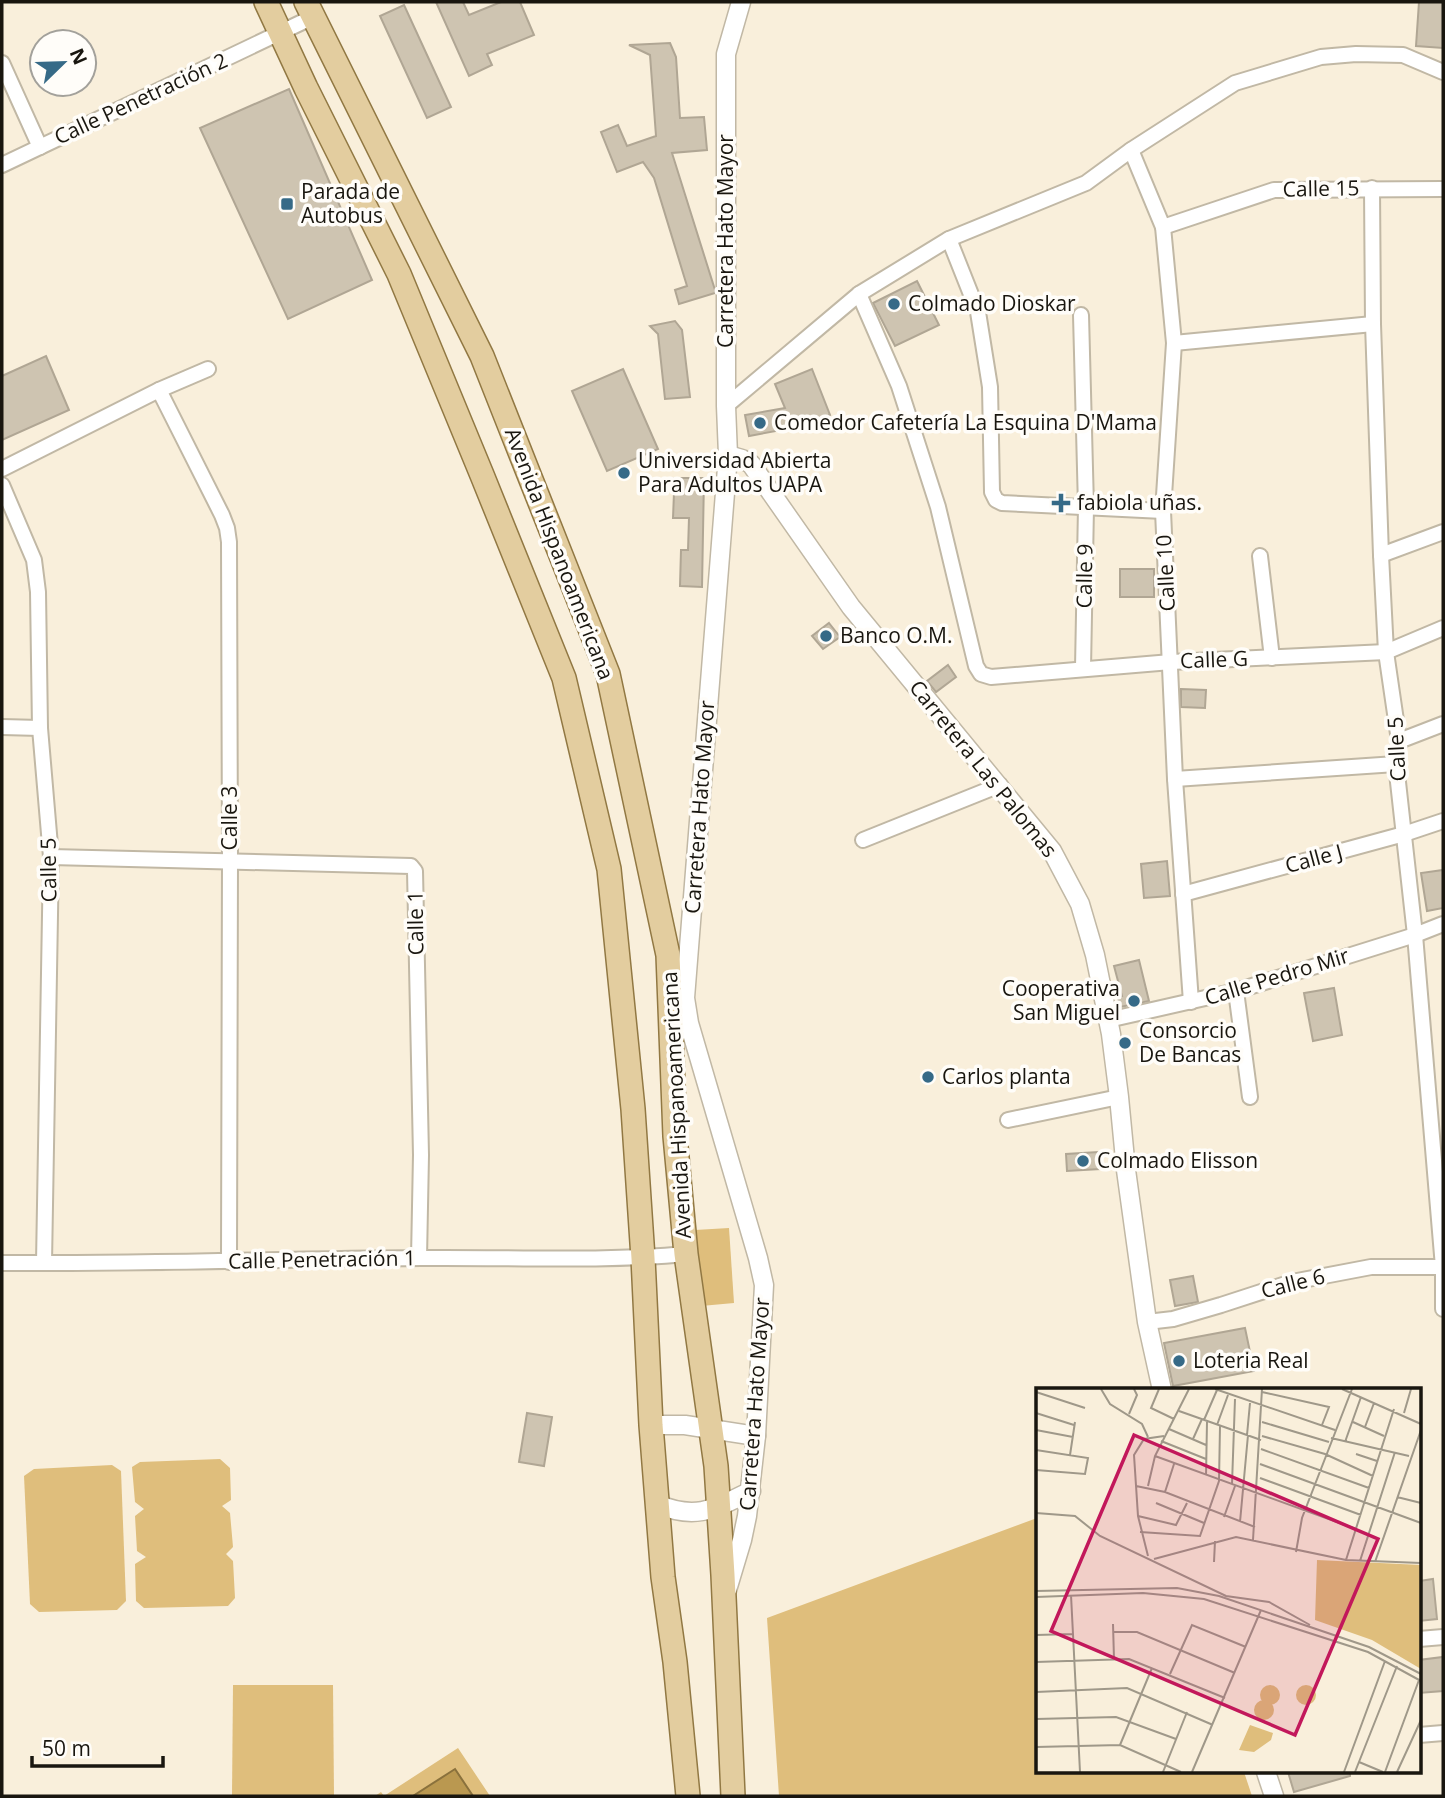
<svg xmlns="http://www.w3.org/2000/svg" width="1445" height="1798" viewBox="0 0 1445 1798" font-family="'Open Sans',sans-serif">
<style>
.green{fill:#dfbe7c}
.water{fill:#ba9850;stroke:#8a713c;stroke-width:2}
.building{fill:#cec4b1;stroke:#b0a694;stroke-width:2}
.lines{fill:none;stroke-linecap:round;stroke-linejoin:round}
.minor-casing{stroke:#c1b8a5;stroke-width:18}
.tertiary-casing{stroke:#c1b8a5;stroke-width:21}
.primary-casing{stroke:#917843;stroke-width:26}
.minor{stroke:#fff;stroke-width:14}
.tertiary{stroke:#fff;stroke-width:18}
.primary{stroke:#e3cd9f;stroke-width:23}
.poi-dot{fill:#366a87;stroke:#fffdf9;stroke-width:2.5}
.labels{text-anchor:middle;stroke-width:7;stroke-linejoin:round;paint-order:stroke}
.street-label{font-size:21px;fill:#19160f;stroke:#fffdf9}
.poi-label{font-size:21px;fill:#19160f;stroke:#fffdf9;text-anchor:start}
.inset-road{fill:none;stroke:#9f9889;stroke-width:2}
.view{fill:#c2185b;fill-opacity:0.15;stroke:#c2185b;stroke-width:3.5}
.inset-edge{fill:none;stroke:#19160f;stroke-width:3.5}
</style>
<rect width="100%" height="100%" fill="#f9efdb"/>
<g class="green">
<polygon points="729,1228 734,1303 701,1306 695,1230"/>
<polygon points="220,1459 230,1468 231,1500 222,1506 230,1513 233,1547 226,1554 233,1561 235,1598 228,1606 144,1608 136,1601 135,1564 146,1557 137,1551 135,1516 144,1509 135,1502 132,1467 140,1462"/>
<polygon points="112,1465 121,1471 126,1601 117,1610 39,1612 30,1604 24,1476 34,1469"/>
<polygon points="1037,1518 1037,1772 1244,1772 1252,1796 779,1796 767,1618"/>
<polygon points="233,1685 333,1685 334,1796 232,1796"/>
<polygon points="458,1748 490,1796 375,1796 381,1792 384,1796"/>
</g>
<polygon class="water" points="455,1769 473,1796 413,1796"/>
<g class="building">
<polygon points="436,2 463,2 469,15 501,2 520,2 534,35 487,54 492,65 469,76"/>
<polygon points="1419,2 1443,2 1443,48 1416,46"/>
<polygon points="404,5 451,107 427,118 380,16"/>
<polygon points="670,43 676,57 680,118 704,117 707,150 672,153 715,290 715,293 679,304 675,290 687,286 654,178 643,162 617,172 601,132 618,125 627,146 656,136 650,55 629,45"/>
<polygon points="289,89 372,280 288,319 200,128"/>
<polygon points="917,281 939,325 895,346 873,303"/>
<polygon points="675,321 682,330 690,397 665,399 658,334 650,326"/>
<polygon points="46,356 69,410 2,440 2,376"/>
<polygon points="623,369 658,449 607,471 572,391"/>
<polygon points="812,369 830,415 793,430 792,428 749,436 745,415 785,408 775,384"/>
<polygon points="674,478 704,478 702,587 680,586 681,550 688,550 689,518 673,518 674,493 675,493"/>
<rect x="1120" y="569" width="34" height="28"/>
<polygon points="829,623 840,637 823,649 812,636"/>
<polygon points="948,665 956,677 936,692 927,681"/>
<polygon points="1181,689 1206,690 1205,708 1181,707"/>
<polygon points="1167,861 1170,896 1144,898 1141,864"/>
<polygon points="1443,870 1443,908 1427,911 1421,873"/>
<polygon points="1139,960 1149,1001 1120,1007 1118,997 1122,996 1114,966"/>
<polygon points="1334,988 1342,1035 1313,1041 1304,993"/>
<polygon points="1098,1152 1100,1169 1067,1171 1066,1154"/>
<polygon points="1193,1276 1198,1302 1175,1306 1170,1280"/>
<polygon points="1245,1328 1254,1371 1173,1386 1164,1343"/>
<polygon points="527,1413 552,1417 544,1466 519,1462"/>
<polygon points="1433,1579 1437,1619 1419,1621 1419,1581"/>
<polygon points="1443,1657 1443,1691 1419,1693 1419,1660"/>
<polygon points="1288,1772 1350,1772 1350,1776 1294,1792"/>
</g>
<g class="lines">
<g class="minor-casing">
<g id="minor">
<polyline points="2,63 40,147"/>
<polyline points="1131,150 1163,227 1174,343 1163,511 1175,779 1191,1002"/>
<polyline points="2,165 313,17"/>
<polyline points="1372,188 1373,324 1381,555 1386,652 1399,741 1396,764 1415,935 1443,1267 1443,1309"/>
<polyline points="1163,227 1274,190 1443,189"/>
<polyline points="949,239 978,312 990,387 992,492 996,500 1002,503 1163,511"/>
<polyline points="859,294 899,386 938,507 976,666 981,674 991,677 1171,662 1386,652 1443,628"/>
<polyline points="1081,315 1086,507 1083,668"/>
<polyline points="1174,343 1373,324"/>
<polyline points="159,390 222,515 227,528 229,542 230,861 229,1262"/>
<polyline points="726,406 859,294 949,239 1086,183 1131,150 1235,83 1321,57 1356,54 1403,55 1443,72"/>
<polyline points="2,469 159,390 208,369"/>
<polyline points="2,485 34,560 38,592 40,728 51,857 44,1263"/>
<polyline points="1381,555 1443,532"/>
<polyline points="1260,556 1272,658"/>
<polyline points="2,727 40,728"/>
<polyline points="1399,741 1443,724"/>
<polyline points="1175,779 1396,764"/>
<polyline points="863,840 1000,785"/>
<polyline points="51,857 411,866 415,871 421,1155 419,1258"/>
<polyline points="1183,894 1404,834 1443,821"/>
<polyline points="1236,991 1250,1097"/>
<polyline points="1108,1020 1236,991 1415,935 1443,924"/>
<polyline points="1008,1120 1119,1097"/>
<path d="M 2,1263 C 142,1264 281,1259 421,1258 C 509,1257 598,1262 686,1254"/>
<polyline points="1147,1322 1173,1319 1221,1305 1292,1282 1371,1267 1443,1267"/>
<polyline points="1419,1639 1443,1637"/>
<polyline points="1419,1735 1443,1733"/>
</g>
</g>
<g class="tertiary-casing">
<g id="tertiary">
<polyline points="728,455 742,459 751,464 851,607 1052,851 1080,904 1095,955 1111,1034 1119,1097 1126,1170 1147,1322 1162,1390"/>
<polyline points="651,1425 685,1425 756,1436"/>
<path d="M 657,1504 C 697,1521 716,1508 751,1491"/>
<polyline points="727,1590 742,1540 747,1516 756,1436 764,1285 758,1258 689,1023 685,998 728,455 726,406 726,54 741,2"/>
<polyline points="1266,1772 1274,1796"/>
</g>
</g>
<g class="primary-casing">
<g id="primary">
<polyline points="266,2 306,88 399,274 482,475 564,678 609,869 633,1109 643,1258 651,1425 663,1577 675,1662 688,1796"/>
<polyline points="306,2 482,356 608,674 668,955 675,1136 686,1254 716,1466 723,1575 733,1796"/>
</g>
</g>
<use href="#minor" class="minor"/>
<use href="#tertiary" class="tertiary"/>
<use href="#primary" class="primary"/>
</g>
<g class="poi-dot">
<rect x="280" y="197" width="14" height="14" rx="3.5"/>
<circle cx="894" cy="304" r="7"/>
<circle cx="760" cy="423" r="7"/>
<circle cx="624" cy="473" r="7"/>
<path d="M1057.5 492.5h7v7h7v7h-7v7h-7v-7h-7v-7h7z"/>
<circle cx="826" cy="636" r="7"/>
<circle cx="1134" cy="1001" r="7"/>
<circle cx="1125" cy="1043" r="7"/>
<circle cx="928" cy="1077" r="7"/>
<circle cx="1083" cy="1161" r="7"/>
<circle cx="1179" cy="1361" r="7"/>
</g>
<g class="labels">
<g class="street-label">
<text transform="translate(141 99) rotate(-25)" y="7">Calle Penetración 2</text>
<text transform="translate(1321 189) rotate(-1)" y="7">Calle 15</text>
<text transform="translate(726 241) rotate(-90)" y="7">Carretera Hato Mayor</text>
<text transform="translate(559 554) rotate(69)" y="7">Avenida Hispanoamericana</text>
<text transform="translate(1166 573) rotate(-93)" y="7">Calle 10</text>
<text transform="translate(1085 576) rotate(-89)" y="7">Calle 9</text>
<text transform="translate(1214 660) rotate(-2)" y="7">Calle G</text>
<text transform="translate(1397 749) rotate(-93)" y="7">Calle 5</text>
<text transform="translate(983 769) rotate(51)" y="7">Carretera Las Palomas</text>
<text transform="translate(700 807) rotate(-86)" y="7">Carretera Hato Mayor</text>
<text transform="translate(230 818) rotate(-90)" y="7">Calle 3</text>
<text transform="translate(1314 859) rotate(-15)" y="7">Calle J</text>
<text transform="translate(49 870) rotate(-91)" y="7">Calle 5</text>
<text transform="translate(416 923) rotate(-91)" y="7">Calle 1</text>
<text transform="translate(1277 977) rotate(-17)" y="7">Calle Pedro Mir</text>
<text transform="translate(677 1105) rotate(-93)" y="7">Avenida Hispanoamericana</text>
<text transform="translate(322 1260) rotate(-1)" y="7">Calle Penetración 1</text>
<text transform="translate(1293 1284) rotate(-14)" y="7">Calle 6</text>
<text transform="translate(755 1404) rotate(-86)" y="7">Carretera Hato Mayor</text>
</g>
<g class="poi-label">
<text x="301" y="199">Parada de<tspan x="301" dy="24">Autobus</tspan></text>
<text x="908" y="311">Colmado Dioskar</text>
<text x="774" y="430">Comedor Cafetería La Esquina D'Mama</text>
<text x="638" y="468">Universidad Abierta<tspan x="638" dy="24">Para Adultos UAPA</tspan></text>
<text x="1077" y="510">fabiola uñas.</text>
<text x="840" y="643">Banco O.M.</text>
<text x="1120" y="996" text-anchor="end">Cooperativa<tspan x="1120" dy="24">San Miguel</tspan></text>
<text x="1139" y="1038">Consorcio<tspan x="1139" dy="24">De Bancas</tspan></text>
<text x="942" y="1084">Carlos planta</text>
<text x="1097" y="1168">Colmado Elisson</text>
<text x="1193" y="1368">Loteria Real</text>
</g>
</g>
<g transform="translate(1036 1388)">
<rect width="385" height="385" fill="#f9efdb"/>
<path d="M 281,172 L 385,177 L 385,281 L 336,252 L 279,232 ZM260 307a10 10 0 1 1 20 0a10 10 0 1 1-20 0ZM224 307a10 10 0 1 1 20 0a10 10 0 1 1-20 0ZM218 322a10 10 0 1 1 20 0a10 10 0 1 1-20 0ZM 214,337 L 237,345 L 235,352 L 218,364 L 203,362 Z" fill="#dfbe7c"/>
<path class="inset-road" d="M 65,1 L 74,16 L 106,36 L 112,49M 123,1 L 115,20 L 138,31M 179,1 L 299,42M 306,1 L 385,36M 0,4 L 49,20M 226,4 L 293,19 L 286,37M 143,23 L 225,52M 0,25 L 38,37M 368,25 L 375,1M 93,26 L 101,7 L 98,1M 168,32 L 181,2M 226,34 L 293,54M 317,34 L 348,48M 181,37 L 192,7M 329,39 L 338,15M 133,41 L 170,57M 0,42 L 37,49M 211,47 L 214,15M 226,48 L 289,66 L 337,88M 295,50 L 373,68M 157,51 L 166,31M 125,53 L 170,71M 309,54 L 325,9M 225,61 L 333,100M 0,62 L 52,70 L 49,86 L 0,82M 320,66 L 341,73M 34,67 L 39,34M 119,68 L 320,141M 224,76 L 385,135M 170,88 L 171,34M 224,90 L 325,127M 196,96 L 199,11M 100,98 L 129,104 L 219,139M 112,98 L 119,68 L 153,1M 129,104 L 138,76M 361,109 L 385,115M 120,115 L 168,135M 0,125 L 39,128 L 64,148 L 190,208 L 233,214 L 274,237M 102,128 L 140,137 L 151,115M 188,129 L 199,98M 204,134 L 212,47M 104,144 L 164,148 L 183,93 L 184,38M 217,152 L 226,1M 260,164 L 266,130 L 316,1M 112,168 L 102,128 L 98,67 L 108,51 L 128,48M 118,171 L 200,149 L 310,172 L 385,175M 310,172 L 358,21M 324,173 L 359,64M 178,174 L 179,153M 339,174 L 385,42M 0,203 L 141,200 L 183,208 L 333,259 L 385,286M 35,207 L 44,384M 0,209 L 107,205 L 168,211 L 332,264 L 385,293M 77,236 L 78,271M 77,244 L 101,244 L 199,285M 0,247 L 37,246M 0,274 L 93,271 L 189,310M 134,286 L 156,237 L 210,259M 0,304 L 91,300 L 177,337M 0,331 L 80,329 L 140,351M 84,357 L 116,280M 0,359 L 84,357 L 145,384M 323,374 L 347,384M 127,384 L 151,324M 156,384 L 225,222M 308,384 L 349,273M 319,384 L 361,278M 349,384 L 383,292M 361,384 L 385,332"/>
<path class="view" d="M 98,47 L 342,151 L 259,347 L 15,243 Z"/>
<rect width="385" height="385" class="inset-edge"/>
</g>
<rect width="1445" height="1798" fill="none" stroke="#19160f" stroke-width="7"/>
<g transform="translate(63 63) rotate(67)"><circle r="33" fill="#fffdf9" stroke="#a3a19b" stroke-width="2"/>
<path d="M0-5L12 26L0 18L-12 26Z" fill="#366a87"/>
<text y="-10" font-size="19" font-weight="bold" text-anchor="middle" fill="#19160f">N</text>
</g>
<path d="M32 1756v10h131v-10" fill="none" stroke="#19160f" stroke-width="3.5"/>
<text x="42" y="1756" font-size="21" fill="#19160f" stroke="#fffdf9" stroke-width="5" paint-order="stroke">50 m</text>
</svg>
